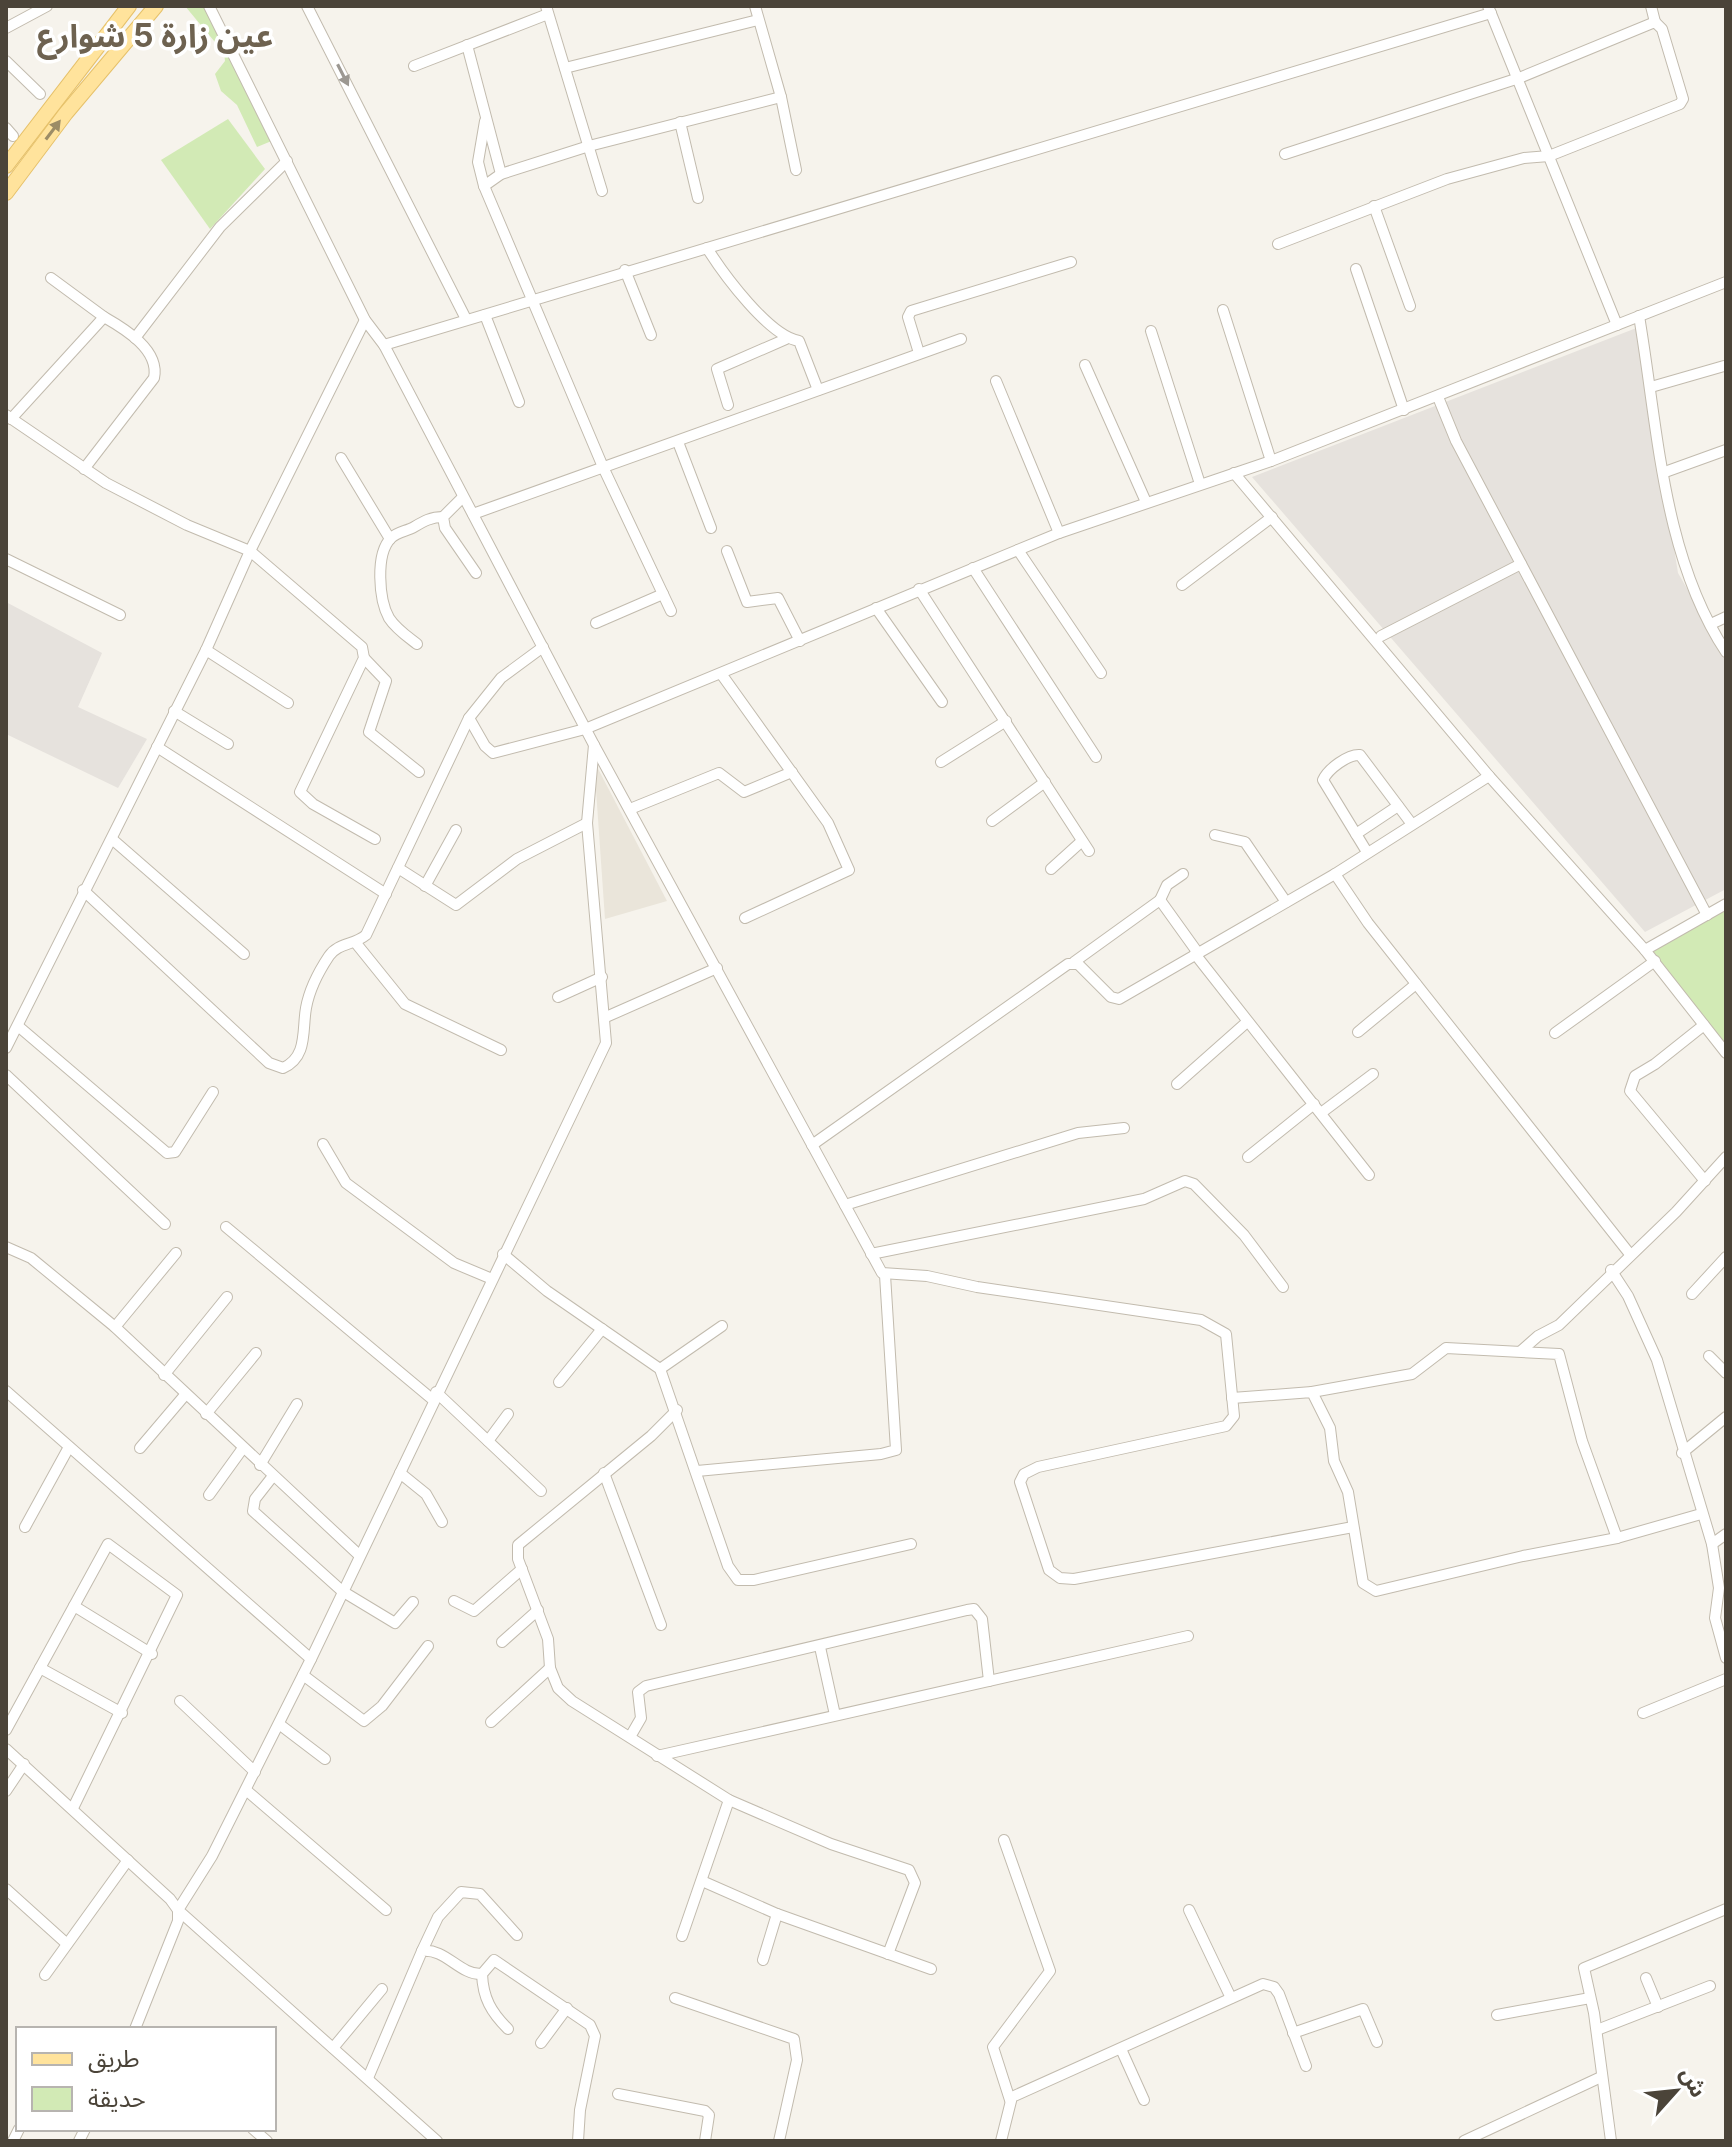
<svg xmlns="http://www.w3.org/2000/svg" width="1732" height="2147" viewBox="0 0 1732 2147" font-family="Inter,'Noto Sans Arabic',sans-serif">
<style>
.residential{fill:#eae5da}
.industrial{fill:#e6e2dd}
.green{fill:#d2eab5}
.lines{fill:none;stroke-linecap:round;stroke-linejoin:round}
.minor-casing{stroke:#c2bbae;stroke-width:12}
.major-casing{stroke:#e6c16a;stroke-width:16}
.minor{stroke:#fff;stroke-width:10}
.major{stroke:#ffe39c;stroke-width:14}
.oneway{fill:#9c9892}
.oneway2{fill:#9c8c66}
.labels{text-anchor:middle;stroke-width:7;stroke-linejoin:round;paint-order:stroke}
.district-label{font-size:32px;font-weight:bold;fill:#6e6250;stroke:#fff}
</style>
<rect width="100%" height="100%" fill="#f6f3ec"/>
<polygon class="residential" points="594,761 667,901 605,919"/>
<g class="industrial">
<polygon points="1639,327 1678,573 1726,656 1726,889 1645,932 1252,477"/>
<polygon points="6,602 102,653 78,707 147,739 118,788 6,734"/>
</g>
<g class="green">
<polygon points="185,6 206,6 274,140 257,147 237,105 221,91 215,74 225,61 224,53"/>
<polygon points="228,119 265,169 210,229 161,160"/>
<polygon points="1726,910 1726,1048 1651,951"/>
</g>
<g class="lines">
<g class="minor-casing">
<g id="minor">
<polyline points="209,6 365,320 384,345 594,745 882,1273 927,1276 977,1287 1201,1320 1226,1334 1234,1416 1226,1426 1038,1467 1024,1474 1020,1482 1049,1570 1060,1578 1074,1579 1353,1527"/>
<polyline points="307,6 466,319"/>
<polyline points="546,6 602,191"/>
<polyline points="755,6 781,97 796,170"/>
<polyline points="1488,6 1617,325"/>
<polyline points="1651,6 1655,22"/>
<polyline points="6,28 47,6"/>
<polyline points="467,45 501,174"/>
<polyline points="6,61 40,94"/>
<polyline points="414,66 548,14"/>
<polyline points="565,68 758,20"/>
<polyline points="485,121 478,162 484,186 603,467 671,611"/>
<polyline points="680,122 698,198"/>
<polyline points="6,128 13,136"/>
<polyline points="484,186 501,174 589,146 781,97"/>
<polyline points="1374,206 1410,306"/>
<polyline points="1278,244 1447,179 1524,158 1549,156 1680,104 1683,99 1662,29 1655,22 1519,78 1285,154"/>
<path d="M 707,248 C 724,275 769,336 799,341 L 818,390"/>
<polyline points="1356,269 1404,410"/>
<polyline points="625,270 651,335"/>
<polyline points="51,278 104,317"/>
<polyline points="1223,310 1271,461"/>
<polyline points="485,315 519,402"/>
<path d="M 1639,316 C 1658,427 1662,555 1726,652"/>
<polyline points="1151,331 1200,484"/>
<polyline points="135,338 220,227 287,161"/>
<polyline points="384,345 1491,13"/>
<polyline points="919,353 908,317 911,311 1071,262"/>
<polyline points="1085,365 1146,502"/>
<polyline points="996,381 1059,533"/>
<polyline points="1651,387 1724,366"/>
<polyline points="1438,397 1456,441 1707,915"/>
<polyline points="728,405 717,369 786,339"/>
<polyline points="6,415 106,483 187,525 250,551 362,647 364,658 300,792 313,804 375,839"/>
<path d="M 11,419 L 104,317 C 125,329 160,350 154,378 L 84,469"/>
<polyline points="678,442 711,528"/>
<polyline points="341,458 390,539"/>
<polyline points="1665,472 1726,450"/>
<polyline points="1234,473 1489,776 1645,950 1726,1053"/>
<polyline points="463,497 443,517 445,528 476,573"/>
<polyline points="473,514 961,339"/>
<polyline points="1018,550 1101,673"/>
<polyline points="727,551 747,602 778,598 800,641"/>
<polyline points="6,559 120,615"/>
<polyline points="973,568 1096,757"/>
<polyline points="1182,585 1272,517"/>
<polyline points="919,589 1089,851"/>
<polyline points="876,608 942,702"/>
<polyline points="596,623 663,594"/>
<polyline points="1711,624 1726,617"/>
<polyline points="1381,636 1521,564"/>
<path d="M 417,644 C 408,637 396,629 389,618 C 379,600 375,554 391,538 C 397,532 407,531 414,527 C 424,521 431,517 443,517"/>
<polyline points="206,650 288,703"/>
<polyline points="364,658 386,681 369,732 419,772"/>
<polyline points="722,675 828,823 849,870 745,918"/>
<polyline points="174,711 228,744"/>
<polyline points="469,718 485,746 493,753 585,729 1059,533 1271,461 1726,282"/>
<polyline points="157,747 386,894"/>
<polyline points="941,762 1006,721"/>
<polyline points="630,809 719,773 744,792 792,772"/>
<polyline points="992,821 1045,782"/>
<polyline points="1356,834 1398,806"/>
<polyline points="1215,835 1245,842 1286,902"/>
<polyline points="112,839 244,954"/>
<path d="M 1367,852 L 1323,780 C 1328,769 1348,754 1360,755 L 1411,823"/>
<polyline points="398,868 456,905 517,859 587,823"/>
<polyline points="1051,869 1082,841"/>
<polyline points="1335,874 1368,923 1629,1253"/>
<polyline points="425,886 456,830"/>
<path d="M 83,890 L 269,1063 L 283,1068 C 308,1057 302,1030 306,1008 C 309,991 319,971 329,956 C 338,943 354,945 366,935 L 469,718 L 501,678 L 543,647"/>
<polyline points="1160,900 1167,885 1183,874"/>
<polyline points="355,942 405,1004 501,1050"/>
<polyline points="1645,950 1726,904"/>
<polyline points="1195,954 1369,1175"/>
<polyline points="1074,962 1160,900 1198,953"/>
<polyline points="558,997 602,977"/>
<polyline points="606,1017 717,968"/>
<polyline points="1704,1025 1655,1064 1635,1076 1630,1091 1705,1181"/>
<polyline points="18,1026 167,1153 175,1152 213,1092"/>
<polyline points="1358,1032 1416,984"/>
<polyline points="1555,1033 1655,961"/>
<polyline points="6,1048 206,650 250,551 365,320"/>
<polyline points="6,1075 165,1224"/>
<polyline points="1177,1084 1247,1022"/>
<polyline points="1321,1113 1373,1074"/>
<polyline points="323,1144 346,1183 454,1263 492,1279"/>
<polyline points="812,1145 1068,964 1078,964 1111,997 1119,999 1335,874 1489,776"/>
<polyline points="1248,1157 1314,1104"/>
<polyline points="845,1205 1078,1133 1124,1128"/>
<polyline points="226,1227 432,1399"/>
<polyline points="6,1247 31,1258 115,1327 359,1555"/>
<polyline points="503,1254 547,1291 660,1369 728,1566 738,1580 754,1580 911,1544"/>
<polyline points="871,1254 1144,1199 1185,1181 1194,1184 1244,1235 1283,1287"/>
<polyline points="1611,1270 1628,1296 1657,1360 1712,1544 1719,1588 1715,1618 1726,1658"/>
<polyline points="1692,1294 1726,1257"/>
<polyline points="115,1327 176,1253"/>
<polyline points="1521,1351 1538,1336 1559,1325 1676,1212 1726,1157"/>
<polyline points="1709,1356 1726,1373"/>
<polyline points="660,1369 722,1326"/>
<polyline points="164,1375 227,1297"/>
<polyline points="559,1382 602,1329"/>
<polyline points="6,1391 311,1659"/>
<polyline points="436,1392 541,1491"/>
<polyline points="1312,1392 1412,1374 1446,1348 1559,1354 1582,1441 1617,1538"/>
<polyline points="1232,1398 1312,1392 1330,1428 1334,1461 1348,1492 1363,1583 1376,1591 1523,1556 1617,1538 1701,1514"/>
<polyline points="677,1410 651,1436 518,1545 518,1559 548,1639 550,1668 558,1688 572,1701 729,1800 831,1844 909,1870 915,1883 888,1954"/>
<polyline points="206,1414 256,1353"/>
<polyline points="488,1441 508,1414"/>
<polyline points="140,1448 185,1395"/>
<polyline points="1682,1453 1726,1417"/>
<polyline points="260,1465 297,1404"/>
<polyline points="697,1471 881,1454 896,1450 885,1275"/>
<polyline points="400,1473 426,1494 442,1522"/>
<polyline points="604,1473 661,1625"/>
<polyline points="273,1476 255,1499 253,1511 342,1591 395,1623 413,1602"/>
<polyline points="209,1495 243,1448"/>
<polyline points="25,1527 69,1447"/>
<polyline points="1712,1544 1726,1534"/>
<polyline points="454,1601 474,1611 522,1569"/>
<polyline points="74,1606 152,1654"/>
<polyline points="502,1642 538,1610"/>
<polyline points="820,1647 835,1715"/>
<polyline points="40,1668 122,1713"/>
<polyline points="303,1675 364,1721 382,1706 428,1646"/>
<polyline points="180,1701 255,1772"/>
<polyline points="1643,1713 1726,1679"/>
<polyline points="491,1722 550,1668"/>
<polyline points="279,1724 325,1759"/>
<polyline points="6,1730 108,1544 177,1595 73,1808"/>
<polyline points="630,1737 641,1718 638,1692 646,1686 967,1610 974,1609 982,1619 989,1681"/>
<polyline points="6,1749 170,1899 178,1910 178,1921 135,2029"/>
<polyline points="657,1756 1188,1636"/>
<polyline points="246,1790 386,1910"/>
<polyline points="6,1791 24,1764"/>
<polyline points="1004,1840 1050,1971 993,2047 1010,2100"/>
<polyline points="702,1881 777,1914 931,1969"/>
<polyline points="6,1889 67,1944"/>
<polyline points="1189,1910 1231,1998"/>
<polyline points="682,1936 729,1800"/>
<polyline points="422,1951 438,1917 461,1892 480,1894 517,1935"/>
<polyline points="763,1960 777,1914"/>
<polyline points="45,1975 128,1860"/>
<polyline points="1646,1978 1658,2007"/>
<polyline points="675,1998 794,2039 797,2060 779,2141"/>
<polyline points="1497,2015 1590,1998"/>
<path d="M 508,2029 C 491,2012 483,1998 482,1974 L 494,1960 L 590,2025 L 595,2036 L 580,2110 L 578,2141"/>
<polyline points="1597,2030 1710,1986"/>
<polyline points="1293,2033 1363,2009 1377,2042"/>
<polyline points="541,2043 567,2008"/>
<polyline points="333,2048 382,1989"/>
<polyline points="1121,2049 1144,2100"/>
<path d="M 368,2078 L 422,1951 C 446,1948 459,1975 482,1974"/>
<polyline points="618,2094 705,2111 709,2115 705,2141"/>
<polyline points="253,2129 267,2141"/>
<polyline points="13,2141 19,2129"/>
<polyline points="79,2141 85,2129"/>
<polyline points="437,2141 178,1910 212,1856 311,1659 606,1043 587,823 594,745"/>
<polyline points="1001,2141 1012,2097 1263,1984 1274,1987 1279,1994 1306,2066"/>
<polyline points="1464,2141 1601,2077"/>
<polyline points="1611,2141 1594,2013 1584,1968 1726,1909"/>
</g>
</g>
<g class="major-casing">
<g id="major">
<polyline points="6,166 129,6"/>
<polyline points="6,193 66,113 156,6"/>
</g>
</g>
<use href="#minor" class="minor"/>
<use href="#major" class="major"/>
</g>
<defs><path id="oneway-solid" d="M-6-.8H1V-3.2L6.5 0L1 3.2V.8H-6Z" transform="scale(2)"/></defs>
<use class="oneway" href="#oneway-solid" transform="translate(343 75) rotate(63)"/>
<use class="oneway2" href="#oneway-solid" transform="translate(53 130) rotate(-53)"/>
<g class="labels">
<g class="district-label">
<text x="155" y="47">عين زارة 5 شوارع</text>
</g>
</g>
<rect width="1732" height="2147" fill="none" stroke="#4b4439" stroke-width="16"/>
<rect x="16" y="2027" width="260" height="104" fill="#ffffff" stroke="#b7b4b0" stroke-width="2"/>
<rect x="32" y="2053" width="40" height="12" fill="#ffe39c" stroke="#b7b4b0" stroke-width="2"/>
<text x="88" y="2067" font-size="24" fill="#4b4439">طريق</text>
<rect x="32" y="2087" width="40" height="24" fill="#d2eab5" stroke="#b7b4b0" stroke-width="2"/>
<text x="88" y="2107" font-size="24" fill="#4b4439">حديقة</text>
<g transform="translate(1676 2091) rotate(63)" stroke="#ffffff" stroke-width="6" paint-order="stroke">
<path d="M0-6L14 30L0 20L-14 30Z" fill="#4b4439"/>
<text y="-12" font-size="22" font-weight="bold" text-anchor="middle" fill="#4b4439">ش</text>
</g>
</svg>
